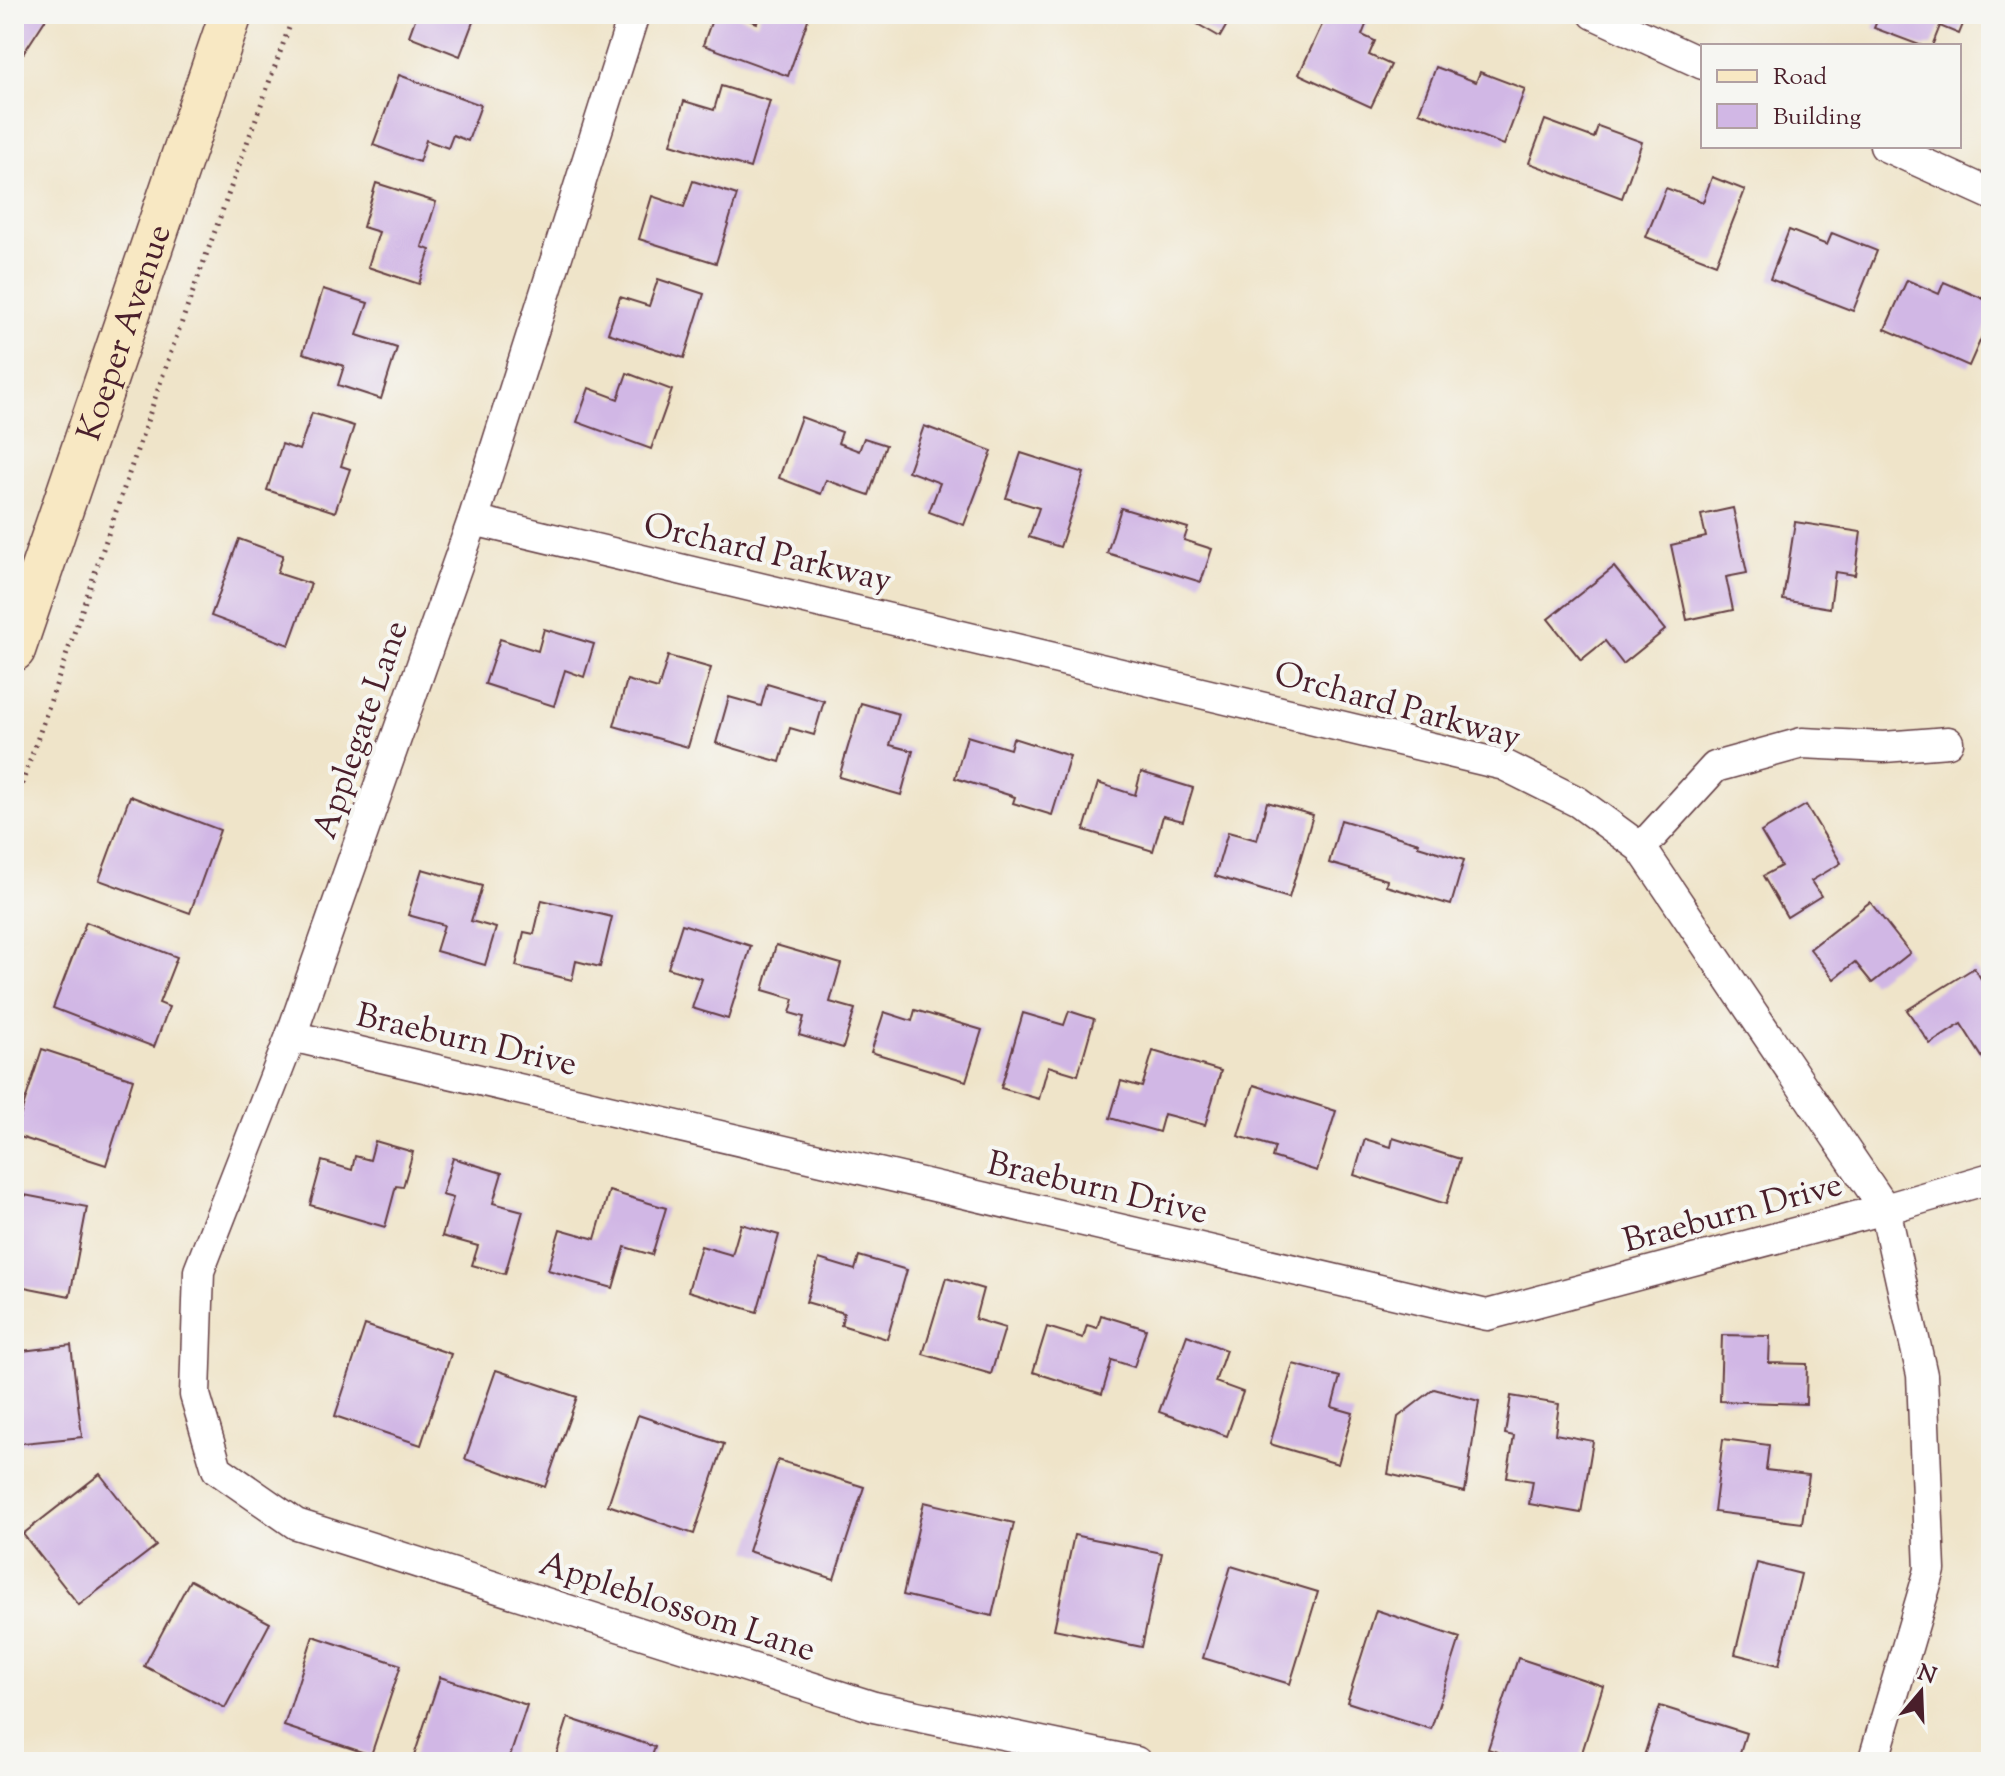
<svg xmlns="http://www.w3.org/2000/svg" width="2005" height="1776" viewBox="0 0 2005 1776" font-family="'Sorts Mill Goudy',serif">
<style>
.building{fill:#d1b7e5}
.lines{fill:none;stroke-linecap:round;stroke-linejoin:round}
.street-casing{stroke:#633d43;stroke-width:33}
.secondary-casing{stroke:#633d43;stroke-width:45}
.path{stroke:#633d43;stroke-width:5;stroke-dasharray:2 6;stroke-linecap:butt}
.street{stroke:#fff;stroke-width:30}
.secondary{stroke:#f8e8c3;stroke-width:42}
.labels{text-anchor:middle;stroke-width:8;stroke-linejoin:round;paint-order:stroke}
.street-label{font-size:34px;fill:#4a1f2b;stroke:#f6f6f2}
</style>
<rect width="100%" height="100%" fill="#f6f6f2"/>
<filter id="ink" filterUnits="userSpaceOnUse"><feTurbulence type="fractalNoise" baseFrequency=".0125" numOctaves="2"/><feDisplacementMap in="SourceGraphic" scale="16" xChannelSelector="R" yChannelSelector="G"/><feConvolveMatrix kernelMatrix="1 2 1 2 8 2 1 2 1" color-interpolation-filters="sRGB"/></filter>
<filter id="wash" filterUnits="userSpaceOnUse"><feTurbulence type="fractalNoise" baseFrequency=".006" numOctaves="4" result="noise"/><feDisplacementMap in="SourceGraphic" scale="32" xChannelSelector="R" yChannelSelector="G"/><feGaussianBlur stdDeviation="1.8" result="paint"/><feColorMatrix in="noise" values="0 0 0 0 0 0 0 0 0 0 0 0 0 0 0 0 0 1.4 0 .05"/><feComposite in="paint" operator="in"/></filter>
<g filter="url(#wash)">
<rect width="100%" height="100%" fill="#efe4c9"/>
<g id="blocks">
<g class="building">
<polygon points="14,14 49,14 23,54 14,49"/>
<polygon points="417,14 476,14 460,56 409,36"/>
<polygon points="714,14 732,14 757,23 760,14 810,14 788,76 703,45"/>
<polygon points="1180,14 1233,14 1220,37"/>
<polygon points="1327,14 1370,15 1362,35 1375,41 1369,55 1391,65 1371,107 1299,74"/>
<polygon points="1880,14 1967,14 1959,34 1940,26 1932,46 1922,46 1874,28"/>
<polygon points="1436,67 1476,82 1480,72 1525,89 1504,145 1419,112"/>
<polygon points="399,75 481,105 468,141 453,135 448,148 426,140 419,162 373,145"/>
<polygon points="721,86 770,101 750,168 671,144 684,101 714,110"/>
<polygon points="1545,120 1594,138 1598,126 1642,142 1622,198 1529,163"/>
<polygon points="1712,177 1745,190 1716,264 1646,237 1666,188 1703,202"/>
<polygon points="693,181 737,195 716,263 639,239 652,196 684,207"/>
<polygon points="376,183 436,202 422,247 430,250 419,284 368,267 379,232 363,227"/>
<polygon points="1789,230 1827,245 1832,233 1877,251 1853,311 1770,279"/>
<polygon points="658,279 704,294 684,358 608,333 620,297 649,306"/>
<polygon points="1907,280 1939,294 1944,282 1991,302 1991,316 1969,366 1885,329"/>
<polygon points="323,289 368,303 357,335 397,348 381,399 338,385 344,366 303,353"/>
<polygon points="627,373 672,390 651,449 577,422 589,388 618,399"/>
<polygon points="312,413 354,426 341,466 350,469 335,512 267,490 282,444 299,450"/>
<polygon points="801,417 842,432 838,443 859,451 864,438 886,445 869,495 826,480 821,494 779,478"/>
<polygon points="924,426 992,451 964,525 929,512 940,483 908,471"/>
<polygon points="1021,453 1084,473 1060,547 1029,537 1039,508 1006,498"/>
<polygon points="1121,508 1188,528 1184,540 1212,549 1201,582 1107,553"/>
<polygon points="1733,508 1747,573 1726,577 1733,610 1687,620 1671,545 1706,537 1701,515"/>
<polygon points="1795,522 1861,532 1855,575 1835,572 1830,608 1783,600"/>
<polygon points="239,539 283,555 277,573 311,584 289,645 211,616"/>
<polygon points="1614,567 1665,630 1623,664 1605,641 1581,660 1548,619"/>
<polygon points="544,629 594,644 584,677 565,670 554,706 485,684 500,639 538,651"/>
<polygon points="668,656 711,668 688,747 614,726 627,680 658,689"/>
<polygon points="767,684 824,701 814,735 790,728 780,762 716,743 729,697 761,706"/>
<polygon points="861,703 899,714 890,745 913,751 901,795 839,777"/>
<polygon points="967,736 1010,749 1013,738 1070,756 1052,815 1013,803 1015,797 955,778"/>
<polygon points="1141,772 1193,788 1183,821 1163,816 1153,851 1084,830 1098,783 1135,795"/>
<polygon points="130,796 220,830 190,913 99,880"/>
<polygon points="1267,802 1313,815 1289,898 1215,876 1228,832 1257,840"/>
<polygon points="1806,805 1841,863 1811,881 1821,896 1787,917 1763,876 1781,866 1761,832"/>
<polygon points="1341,820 1419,843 1418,846 1464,860 1451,905 1386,886 1387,880 1329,863"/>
<polygon points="422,869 482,886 471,921 496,928 485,965 436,951 444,925 408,915"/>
<polygon points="542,900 612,917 600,967 576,961 572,980 516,966 524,932 534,934"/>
<polygon points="1870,902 1910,953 1872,983 1855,962 1834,979 1810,949"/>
<polygon points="86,922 177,957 159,1003 169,1007 154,1047 53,1008"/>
<polygon points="682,924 751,946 728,1019 692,1008 702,979 668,968"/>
<polygon points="776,945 841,964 830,1002 855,1009 843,1048 799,1035 804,1017 790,1013 794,999 763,990"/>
<polygon points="1974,968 1991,994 1991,1071 1961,1024 1930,1044 1907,1010"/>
<polygon points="915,1010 982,1030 966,1081 871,1052 884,1012 912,1021"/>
<polygon points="1069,1011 1094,1019 1078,1075 1048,1066 1039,1099 1001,1088 1023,1013 1064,1025"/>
<polygon points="42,1049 133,1079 106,1165 14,1135"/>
<polygon points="1153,1051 1221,1071 1205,1125 1164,1114 1159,1132 1110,1118 1121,1081 1142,1087"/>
<polygon points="1254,1085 1336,1111 1317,1171 1272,1157 1275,1147 1238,1136"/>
<polygon points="1393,1138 1460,1159 1446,1204 1354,1175 1365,1139 1391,1147"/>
<polygon points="375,1141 413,1152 403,1187 396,1186 385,1227 310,1205 322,1161 352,1170 355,1156 370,1160"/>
<polygon points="453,1158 502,1173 493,1203 523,1211 505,1274 472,1265 478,1246 442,1236 453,1198 442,1195"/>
<polygon points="609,1191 666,1208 652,1255 625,1247 613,1288 548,1270 560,1229 595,1239"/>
<polygon points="14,1193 87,1207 70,1296 14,1285"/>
<polygon points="741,1224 779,1235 757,1312 688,1291 701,1246 732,1255"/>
<polygon points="859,1256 907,1270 887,1339 841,1325 844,1313 806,1302 819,1259 855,1270"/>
<polygon points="946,1278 983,1289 975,1319 1005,1328 991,1374 923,1354"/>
<polygon points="1101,1315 1146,1329 1134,1367 1112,1360 1102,1394 1033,1372 1047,1327 1083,1338 1087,1325 1097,1328"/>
<polygon points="365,1325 451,1354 421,1445 335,1416"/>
<polygon points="1187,1335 1226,1350 1215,1382 1243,1392 1227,1436 1159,1412"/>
<polygon points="1722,1335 1770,1336 1769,1363 1807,1364 1806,1404 1720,1401"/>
<polygon points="71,1345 82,1437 14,1444 14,1352"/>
<polygon points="1293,1364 1340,1377 1332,1407 1353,1413 1338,1464 1270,1444"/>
<polygon points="496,1370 577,1397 545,1487 465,1459"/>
<polygon points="1434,1389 1479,1401 1465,1492 1388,1474 1398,1417"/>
<polygon points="1511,1396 1559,1404 1555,1434 1593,1441 1581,1513 1529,1504 1533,1481 1507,1477 1514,1436 1505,1434"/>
<polygon points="638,1415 724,1444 694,1534 608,1505"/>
<polygon points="1723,1439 1769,1445 1766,1470 1809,1475 1802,1523 1714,1512"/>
<polygon points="778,1460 864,1487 834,1579 748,1551"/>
<polygon points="100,1474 156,1546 79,1605 23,1534"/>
<polygon points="924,1502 1014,1523 992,1616 903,1595"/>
<polygon points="1074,1535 1162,1553 1142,1647 1054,1629"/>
<polygon points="1757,1563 1801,1574 1779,1665 1735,1654"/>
<polygon points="1231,1566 1318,1592 1290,1684 1203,1658"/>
<polygon points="190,1580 270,1623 225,1708 144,1666"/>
<polygon points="1376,1610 1460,1638 1431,1729 1347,1702"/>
<polygon points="313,1636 401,1665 371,1755 284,1726"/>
<polygon points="1518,1658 1603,1686 1579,1762 1527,1762 1488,1749"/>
<polygon points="440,1677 527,1705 508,1762 412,1762"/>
<polygon points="1660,1706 1746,1733 1737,1762 1642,1762"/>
<polygon points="568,1718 655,1747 650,1762 554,1762"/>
</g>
</g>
</g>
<g filter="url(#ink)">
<use href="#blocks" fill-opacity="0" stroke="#633d43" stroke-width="2"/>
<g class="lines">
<g class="street-casing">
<g id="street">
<polyline points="634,14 473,520 291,1036 199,1271 195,1395 217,1469 296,1524 874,1707 1136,1762"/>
<polyline points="1594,14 1703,64"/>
<polyline points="1885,146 1991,194"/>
<polyline points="473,520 1504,765 1578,802 1641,848 1885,1209 1922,1375 1930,1570 1873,1762"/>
<polyline points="1641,848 1715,767 1802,743 1884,747 1948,742"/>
<polyline points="291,1036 1487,1315 1885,1209 1991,1178"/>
</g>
</g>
<g class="secondary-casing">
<g id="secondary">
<path id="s1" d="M 14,650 L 231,14"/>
</g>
</g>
<polyline class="path" points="14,807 172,349 294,14"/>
<use href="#street" class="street"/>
<use href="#secondary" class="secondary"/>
</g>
</g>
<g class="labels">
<g class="street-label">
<text dy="12" stroke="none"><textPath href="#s1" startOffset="336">Koeper Avenue</textPath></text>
<text transform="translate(768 551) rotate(13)" y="12">Orchard Parkway</text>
<text transform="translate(1398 704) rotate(15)" y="12">Orchard Parkway</text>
<text transform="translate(359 729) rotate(-71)" y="12">Applegate Lane</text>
<text transform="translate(467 1038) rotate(13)" y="12">Braeburn Drive</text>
<text transform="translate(1098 1186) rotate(13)" y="12">Braeburn Drive</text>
<text transform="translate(1732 1211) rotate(-15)" y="12">Braeburn Drive</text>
<text transform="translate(678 1605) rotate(18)" y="12">Appleblossom Lane</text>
</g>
</g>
<rect width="2005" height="1776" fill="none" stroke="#f6f6f2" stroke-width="48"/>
<rect x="1701" y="44" width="260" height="104" fill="#f6f6f2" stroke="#b1a0a2" stroke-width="2"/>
<rect x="1717" y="70" width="40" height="12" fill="#f8e8c3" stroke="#b1a0a2" stroke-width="2"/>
<text x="1773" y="84" font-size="24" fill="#4a1f2b">Road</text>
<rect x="1717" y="104" width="40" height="24" fill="#d1b7e5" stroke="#b1a0a2" stroke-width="2"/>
<text x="1773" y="124" font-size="24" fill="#4a1f2b">Building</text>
<g transform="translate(1921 1692) rotate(19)" stroke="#f6f6f2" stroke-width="6" paint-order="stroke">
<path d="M0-6L14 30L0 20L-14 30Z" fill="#4a1f2b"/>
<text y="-12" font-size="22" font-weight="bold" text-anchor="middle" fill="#4a1f2b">N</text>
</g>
</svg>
